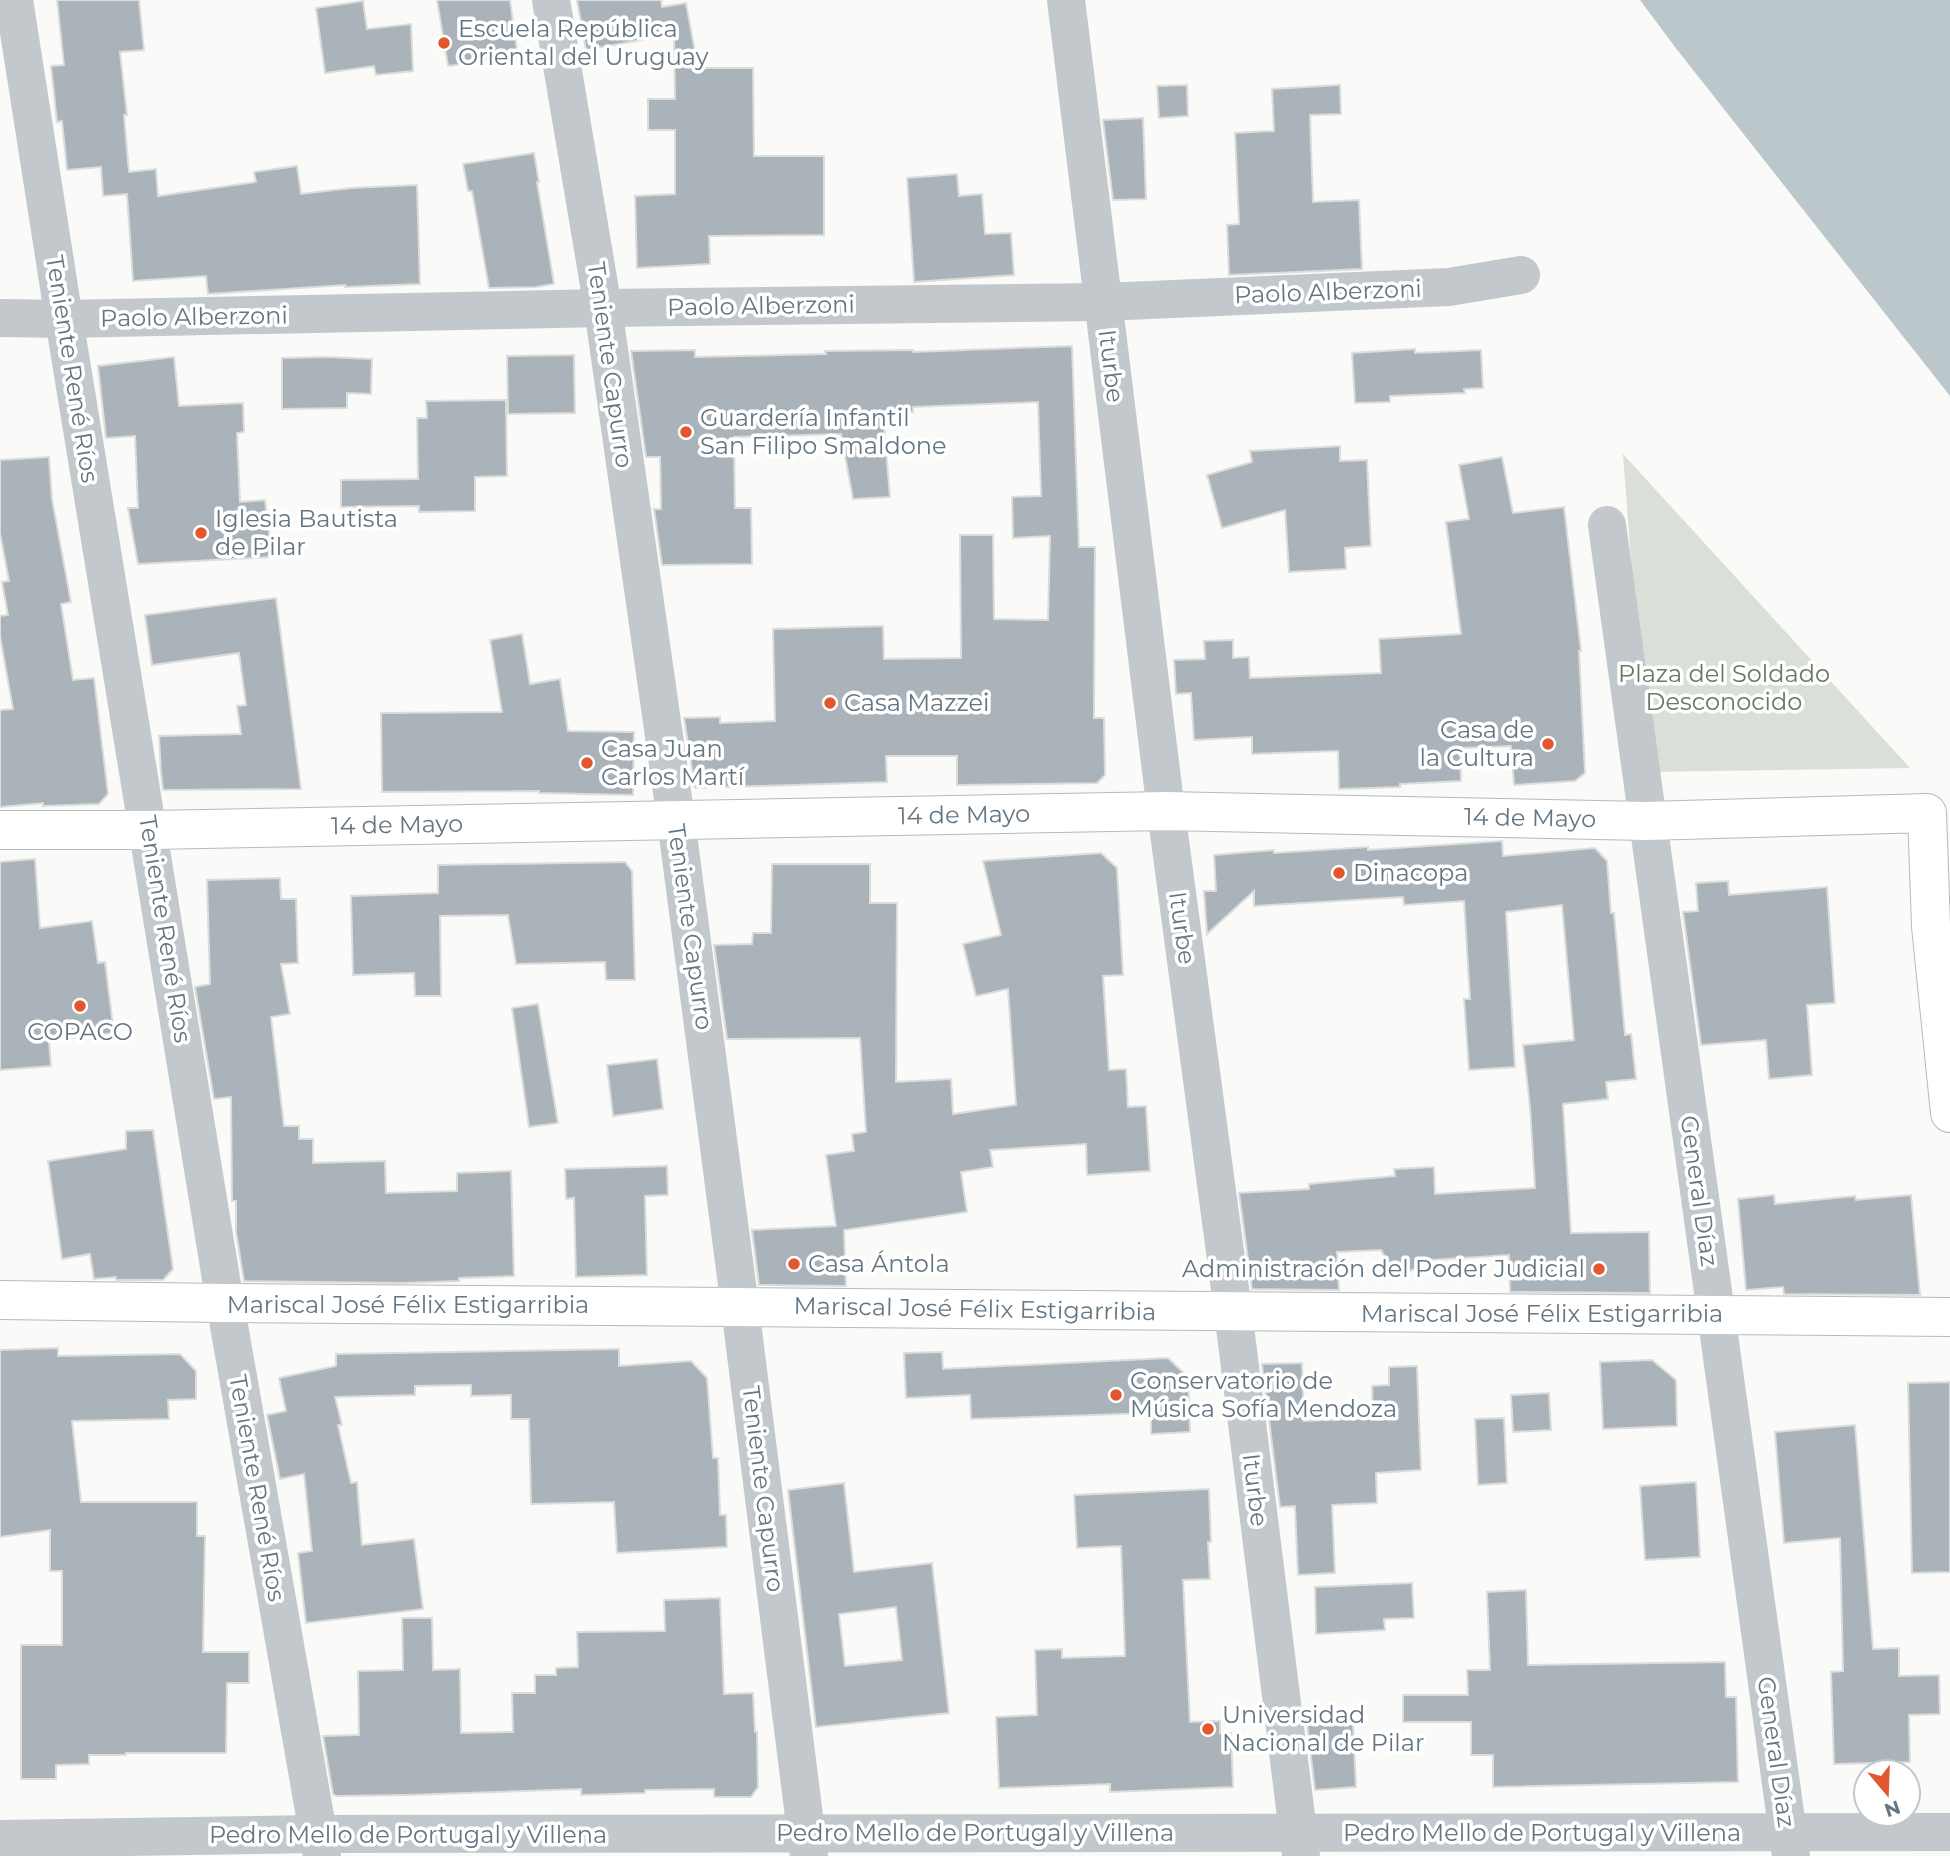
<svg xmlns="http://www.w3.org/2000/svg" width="1950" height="1856" viewBox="0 0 1950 1856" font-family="Montserrat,sans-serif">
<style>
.green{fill:#dadfd7}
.water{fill:#bbc7cb}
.building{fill:#aab3b9;stroke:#dcdcda;stroke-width:2;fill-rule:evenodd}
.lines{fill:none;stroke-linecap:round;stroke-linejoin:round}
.secondary-casing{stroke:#b3babf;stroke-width:40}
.street{stroke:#c3c8cc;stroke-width:38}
.secondary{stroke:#fff;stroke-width:38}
.poi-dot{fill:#e4572e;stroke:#fff;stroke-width:2.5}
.labels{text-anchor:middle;stroke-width:7;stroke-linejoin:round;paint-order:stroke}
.poi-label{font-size:24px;fill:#657683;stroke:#fff;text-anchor:start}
.street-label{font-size:24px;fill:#657683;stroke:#fff}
.park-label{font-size:24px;fill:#687a64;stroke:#fff}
</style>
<rect width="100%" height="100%" fill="#fafaf8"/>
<polygon class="green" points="1623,454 1910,768 1647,772"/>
<polygon class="water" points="1640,0 1950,0 1950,396 1675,47"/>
<g class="building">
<polygon points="57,0 139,0 144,50 120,52 127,115 124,115 129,172 156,169 158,196 256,182 254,172 297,166 301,194 351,188 417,185 420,284 345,287 345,285 208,294 206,276 133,281 127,194 103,196 101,167 67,170 62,121 57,122 51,66 64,65"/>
<polygon points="437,0 510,0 518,57 448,66"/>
<polygon points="577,0 661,0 662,7 686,3 698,68 753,68 754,156 824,156 824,235 709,236 710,264 637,268 635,196 675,194 675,130 648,130 648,99 675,99 674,34 586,50"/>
<polygon points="363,1 367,29 411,24 413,71 376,75 374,66 325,73 316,8"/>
<polygon points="1187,85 1188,116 1159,118 1157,86"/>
<polygon points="1340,85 1341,114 1310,115 1313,202 1359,200 1362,269 1229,275 1227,225 1239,224 1235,133 1274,131 1272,89"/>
<polygon points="1143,118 1146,199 1113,200 1103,120"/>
<polygon points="534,153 539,182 537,182 554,284 536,287 489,288 472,191 468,191 463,164"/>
<polygon points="957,174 959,196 982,194 985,234 1011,233 1014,275 914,282 907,178"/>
<polygon points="1072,346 1079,547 1095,547 1094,718 1104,718 1105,775 1097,783 957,785 957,756 886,756 887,782 695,788 684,718 720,717 720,723 775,721 773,629 883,626 884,659 961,658 960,535 993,535 994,619 1048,620 1050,536 1013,538 1012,497 1041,496 1038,402 913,407 913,412 883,413 890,497 853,499 841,434 734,437 735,508 751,508 752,564 662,565 654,509 661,509 660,457 646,457 631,351 695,350 695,357 826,354 825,351 913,350 913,352"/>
<polygon points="1415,349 1415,353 1481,350 1483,388 1464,389 1465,393 1390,396 1390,402 1355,403 1352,353"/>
<polygon points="574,355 575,413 508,414 507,356"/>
<polygon points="174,357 179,406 243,403 244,432 237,433 240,502 265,500 272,557 138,564 128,508 138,508 135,436 106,438 98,366"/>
<polygon points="326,357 372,359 371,394 347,393 347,408 282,409 282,358"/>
<polygon points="506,400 507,476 475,477 475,511 419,512 419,506 341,507 341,480 418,479 417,418 427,418 426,401"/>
<polygon points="1340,446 1340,461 1367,460 1371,546 1345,548 1346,569 1289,572 1285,510 1222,528 1207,475 1252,462 1250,451"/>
<polygon points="49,457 52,499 71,602 61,604 73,680 94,678 108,794 99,804 43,806 43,803 0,807 0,710 13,709 0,636 0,616 8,615 2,582 9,581 0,533 0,460"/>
<polygon points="1502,457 1513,513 1564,507 1581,651 1579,651 1585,773 1575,781 1514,785 1511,746 1460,748 1461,781 1400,784 1400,787 1339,789 1338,751 1252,754 1252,737 1194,740 1191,693 1176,694 1174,660 1205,659 1204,641 1233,640 1233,658 1249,657 1250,678 1381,673 1379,639 1461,634 1446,522 1469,519 1459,465"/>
<polygon points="276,598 301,789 163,790 161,773 159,736 241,734 237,706 246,705 239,653 152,665 145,615"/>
<polygon points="522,634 530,684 560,679 568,731 634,732 633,795 539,793 539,791 382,792 381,713 502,712 490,640"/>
<polygon points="1502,841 1503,856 1595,848 1607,861 1611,913 1614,913 1625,1035 1631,1034 1636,1079 1606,1082 1608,1099 1563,1104 1571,1233 1649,1232 1650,1293 1510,1292 1509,1255 1431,1260 1397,1278 1381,1250 1337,1252 1339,1290 1252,1289 1239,1193 1309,1189 1309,1184 1395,1176 1394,1169 1434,1167 1435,1194 1535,1188 1530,1107 1523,1045 1574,1040 1562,905 1506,912 1515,1067 1469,1070 1464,999 1470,999 1464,901 1404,905 1403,897 1254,906 1254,891 1207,934 1204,891 1216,891 1214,855 1274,850 1274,853 1368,847 1368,850"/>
<polygon points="1101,853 1117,868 1123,975 1103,976 1109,1070 1126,1069 1128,1107 1146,1106 1150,1171 1087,1175 1086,1144 990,1150 993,1167 961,1172 967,1212 844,1230 846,1286 759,1285 752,1230 836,1226 826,1155 854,1151 852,1134 866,1132 860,1038 727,1039 714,945 752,944 753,933 771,933 772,864 870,864 870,903 897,903 896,1082 951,1079 953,1114 1016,1105 1008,989 976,996 963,944 1001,935 983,861"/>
<polygon points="35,859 40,928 92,921 98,963 105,962 114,1033 49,1041 51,1066 0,1070 0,862"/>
<polygon points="625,862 632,871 635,980 606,980 605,962 516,964 508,915 440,916 441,996 415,996 414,973 353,975 351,896 438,893 438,865"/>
<polygon points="280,878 281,899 296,899 298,963 281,964 290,1014 271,1017 284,1126 299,1126 299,1139 313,1139 313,1163 385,1161 386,1193 457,1191 457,1173 511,1171 514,1276 459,1278 459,1281 402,1283 244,1281 236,1232 236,1201 232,1201 231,1097 214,1099 195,987 210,984 207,880"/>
<polygon points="1728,881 1729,895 1827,887 1835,1003 1807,1005 1812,1075 1769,1079 1766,1040 1701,1045 1683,912 1698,911 1696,883"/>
<polygon points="538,1004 558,1123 529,1127 512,1008"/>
<polygon points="657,1059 663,1109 613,1116 607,1065"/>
<polygon points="153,1130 173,1269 163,1280 116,1280 116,1277 94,1279 90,1254 62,1259 48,1161 126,1149 126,1131"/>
<polygon points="667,1166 668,1195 645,1196 647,1275 576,1277 574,1198 566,1199 565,1169"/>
<polygon points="1774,1195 1775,1204 1855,1196 1856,1200 1911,1195 1920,1295 1784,1294 1783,1287 1746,1290 1738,1199"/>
<polygon points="58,1348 58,1356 180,1354 196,1371 196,1399 168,1400 169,1419 72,1421 81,1502 197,1502 197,1536 205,1536 203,1652 249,1652 249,1683 227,1683 226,1753 126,1753 126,1755 89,1755 89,1764 56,1765 56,1779 21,1779 21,1645 62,1645 62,1571 50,1571 50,1530 0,1537 0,1350"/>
<polygon points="619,1349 619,1366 691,1361 707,1378 713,1458 718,1458 720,1515 726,1515 727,1547 617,1553 614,1502 531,1504 529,1419 511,1419 511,1395 471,1396 471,1385 415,1386 415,1395 335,1397 342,1425 338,1425 351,1483 357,1482 362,1545 414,1539 423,1609 306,1623 298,1553 312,1551 304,1474 280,1479 267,1415 286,1411 279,1378 336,1366 336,1354"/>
<polygon points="942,1352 943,1369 1168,1358 1188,1377 1190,1432 1151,1434 1151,1413 971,1419 970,1395 906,1398 904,1353"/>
<polygon points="1652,1360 1676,1380 1677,1426 1603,1429 1600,1362"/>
<polygon points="1302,1363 1304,1421 1373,1418 1372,1386 1389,1385 1389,1367 1417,1366 1421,1470 1376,1473 1377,1503 1332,1505 1335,1573 1298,1575 1295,1506 1280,1507 1262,1364"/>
<polygon points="1950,1382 1950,1572 1912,1573 1908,1383"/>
<polygon points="1549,1393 1551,1430 1513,1432 1511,1395"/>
<polygon points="1504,1418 1507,1483 1478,1485 1475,1419"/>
<polygon points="1855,1425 1873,1649 1899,1648 1899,1676 1939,1675 1940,1714 1909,1715 1910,1762 1834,1764 1831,1672 1843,1671 1840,1538 1784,1543 1775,1432"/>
<polygon points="1696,1482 1700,1557 1645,1560 1640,1486"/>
<path d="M 844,1483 L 854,1572 L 932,1563 L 949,1713 L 816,1727 L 788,1490 ZM 896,1607 L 902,1660 L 845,1666 L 839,1614 Z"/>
<polygon points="1209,1489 1211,1542 1208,1542 1210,1579 1183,1580 1190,1722 1220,1721 1220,1733 1231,1733 1233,1787 1110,1792 1110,1784 999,1788 996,1717 1037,1715 1035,1650 1062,1649 1062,1658 1125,1656 1121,1546 1077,1548 1074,1495"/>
<polygon points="1412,1583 1414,1618 1384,1619 1385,1630 1316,1634 1315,1587"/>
<polygon points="1526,1590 1528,1665 1725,1662 1726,1697 1736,1697 1738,1782 1493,1787 1493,1755 1471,1755 1471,1722 1403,1722 1403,1695 1468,1695 1467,1670 1490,1670 1487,1592"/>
<polygon points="720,1598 724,1694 753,1693 755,1732 757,1732 758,1787 751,1797 714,1797 714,1789 645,1790 645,1793 581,1795 581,1789 406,1795 336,1796 333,1794 323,1736 359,1735 358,1671 403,1670 402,1618 432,1618 433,1670 460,1669 461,1733 513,1732 512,1693 535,1693 535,1675 556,1675 556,1668 578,1667 577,1632 665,1631 664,1600"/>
<polygon points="1353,1722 1356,1787 1315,1790 1307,1724"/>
</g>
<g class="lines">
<g class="secondary-casing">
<g id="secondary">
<polyline points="0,830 149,830 1166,811 1646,821 1927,813 1931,926 1950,1113"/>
<polyline points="0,1300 225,1303 1950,1317"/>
</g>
</g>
<g class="street">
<polyline points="14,0 64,319 225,1303 322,1856"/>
<polyline points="551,0 603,308 676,820 740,1307 809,1856"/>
<polyline points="1066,0 1166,811 1233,1311 1301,1856"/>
<polyline points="0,318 64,319 603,308 1103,302 1449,287 1521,275"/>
<polyline points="1607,525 1791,1856"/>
<polyline points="0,1839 318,1834 1950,1832"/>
</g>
<use href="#secondary" class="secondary"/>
</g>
<g class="poi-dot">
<circle cx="444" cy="43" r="7"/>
<circle cx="686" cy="432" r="7"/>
<circle cx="201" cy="533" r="7"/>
<circle cx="830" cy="703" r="7"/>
<circle cx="1548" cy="744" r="7"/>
<circle cx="587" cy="763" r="7"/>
<circle cx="1339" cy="873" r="7"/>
<circle cx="80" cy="1006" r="7"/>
<circle cx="794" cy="1264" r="7"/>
<circle cx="1599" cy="1269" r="7"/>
<circle cx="1116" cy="1395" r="7"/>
<circle cx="1208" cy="1729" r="7"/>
</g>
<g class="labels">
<g class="poi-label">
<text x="458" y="37">Escuela República<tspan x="458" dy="28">Oriental del Uruguay</tspan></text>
<text x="700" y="426">Guardería Infantil<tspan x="700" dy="28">San Filipo Smaldone</tspan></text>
<text x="215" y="527">Iglesia Bautista<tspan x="215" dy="28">de Pilar</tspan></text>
<text x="844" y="711">Casa Mazzei</text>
<text x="1534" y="738" text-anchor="end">Casa de<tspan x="1534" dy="28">la Cultura</tspan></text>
<text x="601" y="757">Casa Juan<tspan x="601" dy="28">Carlos Martí</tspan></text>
<text x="1353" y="881">Dinacopa</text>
<text x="80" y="1040" text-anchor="middle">COPACO</text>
<text x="808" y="1272">Casa Ántola</text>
<text x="1585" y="1277" text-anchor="end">Administración del Poder Judicial</text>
<text x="1130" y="1389">Conservatorio de<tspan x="1130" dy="28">Música Sofía Mendoza</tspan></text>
<text x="1222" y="1723">Universidad<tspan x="1222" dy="28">Nacional de Pilar</tspan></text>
</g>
<g class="street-label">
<text transform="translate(1328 292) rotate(-2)" y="8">Paolo Alberzoni</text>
<text transform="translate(761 306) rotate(-1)" y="8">Paolo Alberzoni</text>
<text transform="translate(194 317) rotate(-1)" y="8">Paolo Alberzoni</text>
<text transform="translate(610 365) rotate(82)" y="8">Teniente Capurro</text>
<text transform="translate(1111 366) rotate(83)" y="8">Iturbe</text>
<text transform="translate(72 369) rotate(81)" y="8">Teniente René Ríos</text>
<text transform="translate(964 815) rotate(-1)" y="8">14 de Mayo</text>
<text transform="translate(1530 818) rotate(1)" y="8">14 de Mayo</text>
<text transform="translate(397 825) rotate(-1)" y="8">14 de Mayo</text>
<text transform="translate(690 927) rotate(82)" y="8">Teniente Capurro</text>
<text transform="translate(1182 928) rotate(82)" y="8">Iturbe</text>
<text transform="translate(165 929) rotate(81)" y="8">Teniente René Ríos</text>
<text transform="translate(1699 1191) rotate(82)" y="8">General Díaz</text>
<text x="408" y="1313">Mariscal José Félix Estigarribia</text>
<text transform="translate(975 1309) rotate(1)" y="8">Mariscal José Félix Estigarribia</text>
<text x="1542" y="1322">Mariscal José Félix Estigarribia</text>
<text transform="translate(257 1488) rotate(80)" y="8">Teniente René Ríos</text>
<text transform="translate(763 1489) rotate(83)" y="8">Teniente Capurro</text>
<text transform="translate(1255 1490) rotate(83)" y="8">Iturbe</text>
<text transform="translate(1776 1752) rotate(82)" y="8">General Díaz</text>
<text x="975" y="1841">Pedro Mello de Portugal y Villena</text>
<text x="1542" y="1841">Pedro Mello de Portugal y Villena</text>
<text x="408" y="1843">Pedro Mello de Portugal y Villena</text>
</g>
<g class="park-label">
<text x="1724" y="682">Plaza del Soldado<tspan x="1724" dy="28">Desconocido</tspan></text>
</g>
</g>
<g transform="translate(1887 1793) rotate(161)"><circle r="33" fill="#ffffff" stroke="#c1c8cd" stroke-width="2"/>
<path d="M0-5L12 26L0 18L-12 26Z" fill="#e4572e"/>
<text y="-10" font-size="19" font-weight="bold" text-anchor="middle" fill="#657683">N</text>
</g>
</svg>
